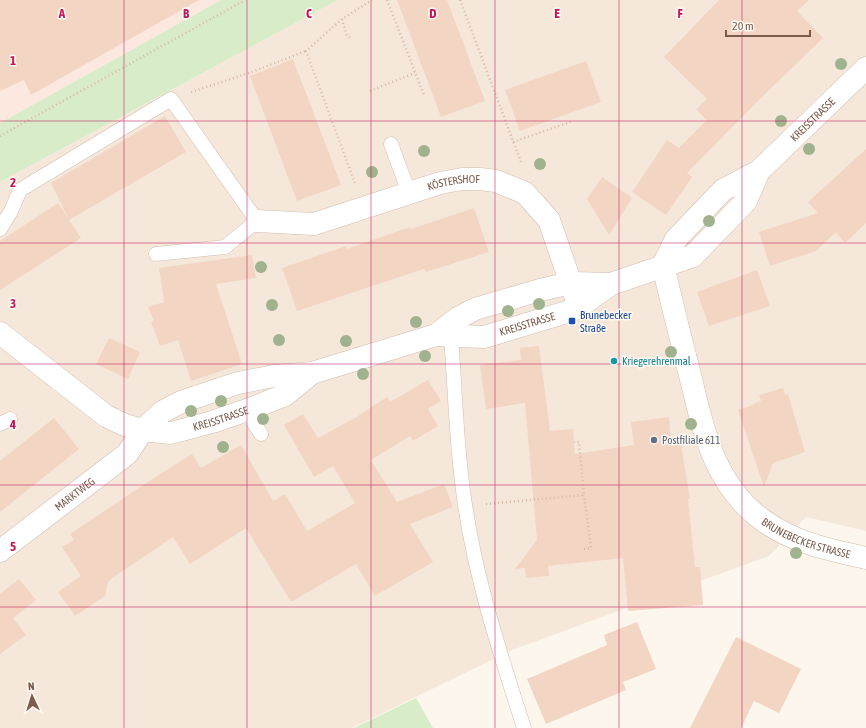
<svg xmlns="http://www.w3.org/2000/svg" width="866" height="728" viewBox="0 0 866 728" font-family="'Asap Condensed',sans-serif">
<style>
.residential{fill:#f5e8da}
.commercial{fill:#fde8e0}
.green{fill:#d8ecc9}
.building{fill:#f3d5c3}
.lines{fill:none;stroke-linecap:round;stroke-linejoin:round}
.service-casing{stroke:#d1beb0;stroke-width:15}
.minor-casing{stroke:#d1beb0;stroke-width:23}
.path{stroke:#d9b8a5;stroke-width:2.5;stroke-dasharray:1 3;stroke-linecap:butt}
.service{stroke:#fff;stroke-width:14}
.minor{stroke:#fff;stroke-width:22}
.tree{fill:#a0b28e}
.grid{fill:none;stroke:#c2185b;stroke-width:1;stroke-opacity:0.55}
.transit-dot{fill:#1a4fb4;stroke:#fffaf3;stroke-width:1.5}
.culture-dot{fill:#0f9aa8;stroke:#fffaf3;stroke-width:1.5}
.service-dot{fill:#5c6f8a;stroke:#fffaf3;stroke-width:1.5}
.labels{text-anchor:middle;stroke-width:3;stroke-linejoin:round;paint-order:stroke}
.street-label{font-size:11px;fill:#7a5c4d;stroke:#fffaf3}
.transit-label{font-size:11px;fill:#164399;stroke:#fffaf3;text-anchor:start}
.culture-label{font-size:11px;fill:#0d838f;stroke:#fffaf3;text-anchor:start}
.service-label{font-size:11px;fill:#4e5e75;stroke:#fffaf3;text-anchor:start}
.grid-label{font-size:13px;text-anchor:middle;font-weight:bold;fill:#c2185b;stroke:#fffaf3;stroke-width:3;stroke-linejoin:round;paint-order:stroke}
</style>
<rect width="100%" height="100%" fill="#fdf6ec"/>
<polygon class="residential" points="338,0 866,0 866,531 806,517 769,556 512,650 352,728 0,728 0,182"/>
<polygon class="commercial" points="0,0 221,0 0,123"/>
<g class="green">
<polygon points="221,0 338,0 0,182 0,123"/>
<polygon points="416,698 433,728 354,728"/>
</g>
<g class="building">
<polygon points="0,0 199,0 31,95 24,80 0,91"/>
<polygon points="397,0 447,0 485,101 441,117"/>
<polygon points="719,0 809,0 797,11 823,38 759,100 687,173 692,177 666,215 632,192 667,140 679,148 707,120 696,109 707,99 664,57"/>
<polygon points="293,59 341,185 297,201 250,76"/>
<polygon points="586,61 601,102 520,131 505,90"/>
<polygon points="165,116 186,152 69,220 51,183"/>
<polygon points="866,149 866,223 845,243 836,232 816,251 770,266 759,232 818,213 808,202"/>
<polygon points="602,177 632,198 609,235 587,199"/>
<polygon points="58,203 81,238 0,290 0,241"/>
<polygon points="474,208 489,252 426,272 424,269 297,311 282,268 346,246 347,249 410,227 411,229"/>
<polygon points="252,255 256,278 216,284 242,364 191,381 178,340 160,346 151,322 154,321 148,307 164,302 159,268"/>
<polygon points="757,270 770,306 709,326 697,292"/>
<polygon points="109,338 140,352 128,379 96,364"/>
<polygon points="539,346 550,431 573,429 575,454 634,445 631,422 669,417 671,446 681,444 690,499 688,499 695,567 700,567 703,605 628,611 623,558 548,566 549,576 526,578 525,568 515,569 537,540 525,403 486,409 480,365 521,360 520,348"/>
<polygon points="428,380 441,401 428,409 438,426 413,441 410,436 371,460 397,502 444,484 453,507 410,524 433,562 375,596 356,564 291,602 246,528 190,564 173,537 115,576 108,582 105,596 75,616 58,592 81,576 62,547 74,540 70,534 146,483 192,454 201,468 241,445 273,501 285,494 307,531 355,503 333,466 314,477 284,425 303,414 318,438 360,415 359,415 387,397 390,402"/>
<polygon points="783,388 785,395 788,394 805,452 773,463 764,487 738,410 753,405 753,404 761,401 759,395"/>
<polygon points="54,418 79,449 0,512 0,461"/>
<polygon points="19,579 36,600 13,618 26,635 0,654 0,594"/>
<polygon points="637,622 656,669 623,682 626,690 546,724 527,679 607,645 604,635"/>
<polygon points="736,637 801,669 779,713 754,701 741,728 690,728"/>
</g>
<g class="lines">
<g class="service-casing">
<g id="service">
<polyline points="391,144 409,193"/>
<polyline points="0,229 11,211 20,190 171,99 257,221 225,247 156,254"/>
<path d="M 454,329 L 451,336 C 455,387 456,439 463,490 C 473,571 499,650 524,728"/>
<polyline points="250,409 254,423 261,434"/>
<polyline points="0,424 10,419"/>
</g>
</g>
<g class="minor-casing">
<g id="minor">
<path id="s1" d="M 257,221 L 314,224 L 440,183 L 462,179 L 480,179 L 496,181 L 525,193 L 549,220 L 579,307"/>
<path id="s2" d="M 663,265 C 671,300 680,336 689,371 C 703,428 713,485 764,521 C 794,543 831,550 866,558"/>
<path id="s3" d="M 663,265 L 676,239 L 723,190 L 759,171 L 866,68"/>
<path id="s4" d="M 0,333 L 106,416 L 125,425 L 143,430 L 171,433 L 212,422 L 250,409 L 285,395 L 312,373"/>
<path id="s5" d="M 436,335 L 484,337 L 570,311 L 579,307 L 611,284 L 693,256 L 746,201 L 759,171"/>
<path id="s6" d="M 0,551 L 127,454 L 143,430 L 162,412 L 181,402 L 238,383 L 274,376 L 312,373 L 436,335 L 458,318 L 475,309 L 540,290 L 571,283 L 611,284"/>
</g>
</g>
<g class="path">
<polyline points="387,0 424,95"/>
<polyline points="460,0 521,162"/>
<polyline points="342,19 347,36 351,38"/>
<polyline points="370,91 415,73"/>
<polyline points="191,92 249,73 306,51"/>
<polyline points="0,136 245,0"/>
<polyline points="513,142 573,121"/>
<polyline points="355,183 306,51 342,19 372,0"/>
<polyline points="486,504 584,495 579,442 574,442"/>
<polyline points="584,549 591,548 584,495"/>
</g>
<use href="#service" class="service"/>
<use href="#minor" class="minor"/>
</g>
<g class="tree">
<circle cx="841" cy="64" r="6"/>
<circle cx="781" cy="121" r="6"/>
<circle cx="809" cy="149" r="6"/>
<circle cx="424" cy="151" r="6"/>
<circle cx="540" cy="164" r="6"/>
<circle cx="372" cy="172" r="6"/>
<circle cx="709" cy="221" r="6"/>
<circle cx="261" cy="267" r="6"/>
<circle cx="539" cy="304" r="6"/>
<circle cx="272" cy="305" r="6"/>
<circle cx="508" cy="311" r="6"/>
<circle cx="416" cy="322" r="6"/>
<circle cx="279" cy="340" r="6"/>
<circle cx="346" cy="341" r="6"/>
<circle cx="671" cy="352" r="6"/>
<circle cx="425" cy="356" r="6"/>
<circle cx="363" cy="374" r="6"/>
<circle cx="221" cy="401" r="6"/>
<circle cx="191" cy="411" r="6"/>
<circle cx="263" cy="419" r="6"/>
<circle cx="691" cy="424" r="6"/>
<circle cx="223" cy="447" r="6"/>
<circle cx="796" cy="553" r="6"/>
</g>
<path class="grid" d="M 124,0 L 124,728M 247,0 L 247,728M 371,0 L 371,728M 495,0 L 495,728M 619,0 L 619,728M 742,0 L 742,728M 0,121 L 866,121M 0,243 L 866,243M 0,364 L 866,364M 0,485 L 866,485M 0,607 L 866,607"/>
<rect class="transit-dot" x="568" y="317" width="8" height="8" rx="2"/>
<circle class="culture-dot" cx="614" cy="361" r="4"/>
<circle class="service-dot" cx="654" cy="440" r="4"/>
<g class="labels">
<g class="street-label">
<text dy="4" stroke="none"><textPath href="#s3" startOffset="212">KREISSTRASSE</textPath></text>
<text dy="4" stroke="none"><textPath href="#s1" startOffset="203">KÖSTERSHOF</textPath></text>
<text dy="4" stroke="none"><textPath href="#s5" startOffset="93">KREISSTRASSE</textPath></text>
<text dy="4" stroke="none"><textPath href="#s4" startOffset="254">KREISSTRASSE</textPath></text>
<text dy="4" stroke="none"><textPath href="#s6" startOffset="94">MARKTWEG</textPath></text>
<text dy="4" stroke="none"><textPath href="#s2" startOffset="327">BRUNEBECKER STRASSE</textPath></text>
</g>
<g class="transit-label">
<text x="580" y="319">Brunebecker<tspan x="580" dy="13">Straße</tspan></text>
</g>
<g class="culture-label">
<text x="622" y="365">Kriegerehrenmal</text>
</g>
<g class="service-label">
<text x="662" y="444">Postfiliale 611</text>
</g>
</g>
<g class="grid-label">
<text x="62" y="18">A</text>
<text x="186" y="18">B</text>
<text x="309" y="18">C</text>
<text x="433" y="18">D</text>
<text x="557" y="18">E</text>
<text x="680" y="18">F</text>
<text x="13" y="65">1</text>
<text x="13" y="187">2</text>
<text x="13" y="308">3</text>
<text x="13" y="429">4</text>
<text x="13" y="551">5</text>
</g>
<g transform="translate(32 696) rotate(356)" stroke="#fffaf3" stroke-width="3" paint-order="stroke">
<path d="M0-3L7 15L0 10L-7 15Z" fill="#7a5c4d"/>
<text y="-6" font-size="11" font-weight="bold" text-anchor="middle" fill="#7a5c4d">N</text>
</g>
<path d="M726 30v6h84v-6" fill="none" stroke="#7a5c4d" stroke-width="2"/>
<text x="732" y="30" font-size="12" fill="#7a5c4d" stroke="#fffaf3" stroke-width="3" paint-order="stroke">20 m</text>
</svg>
